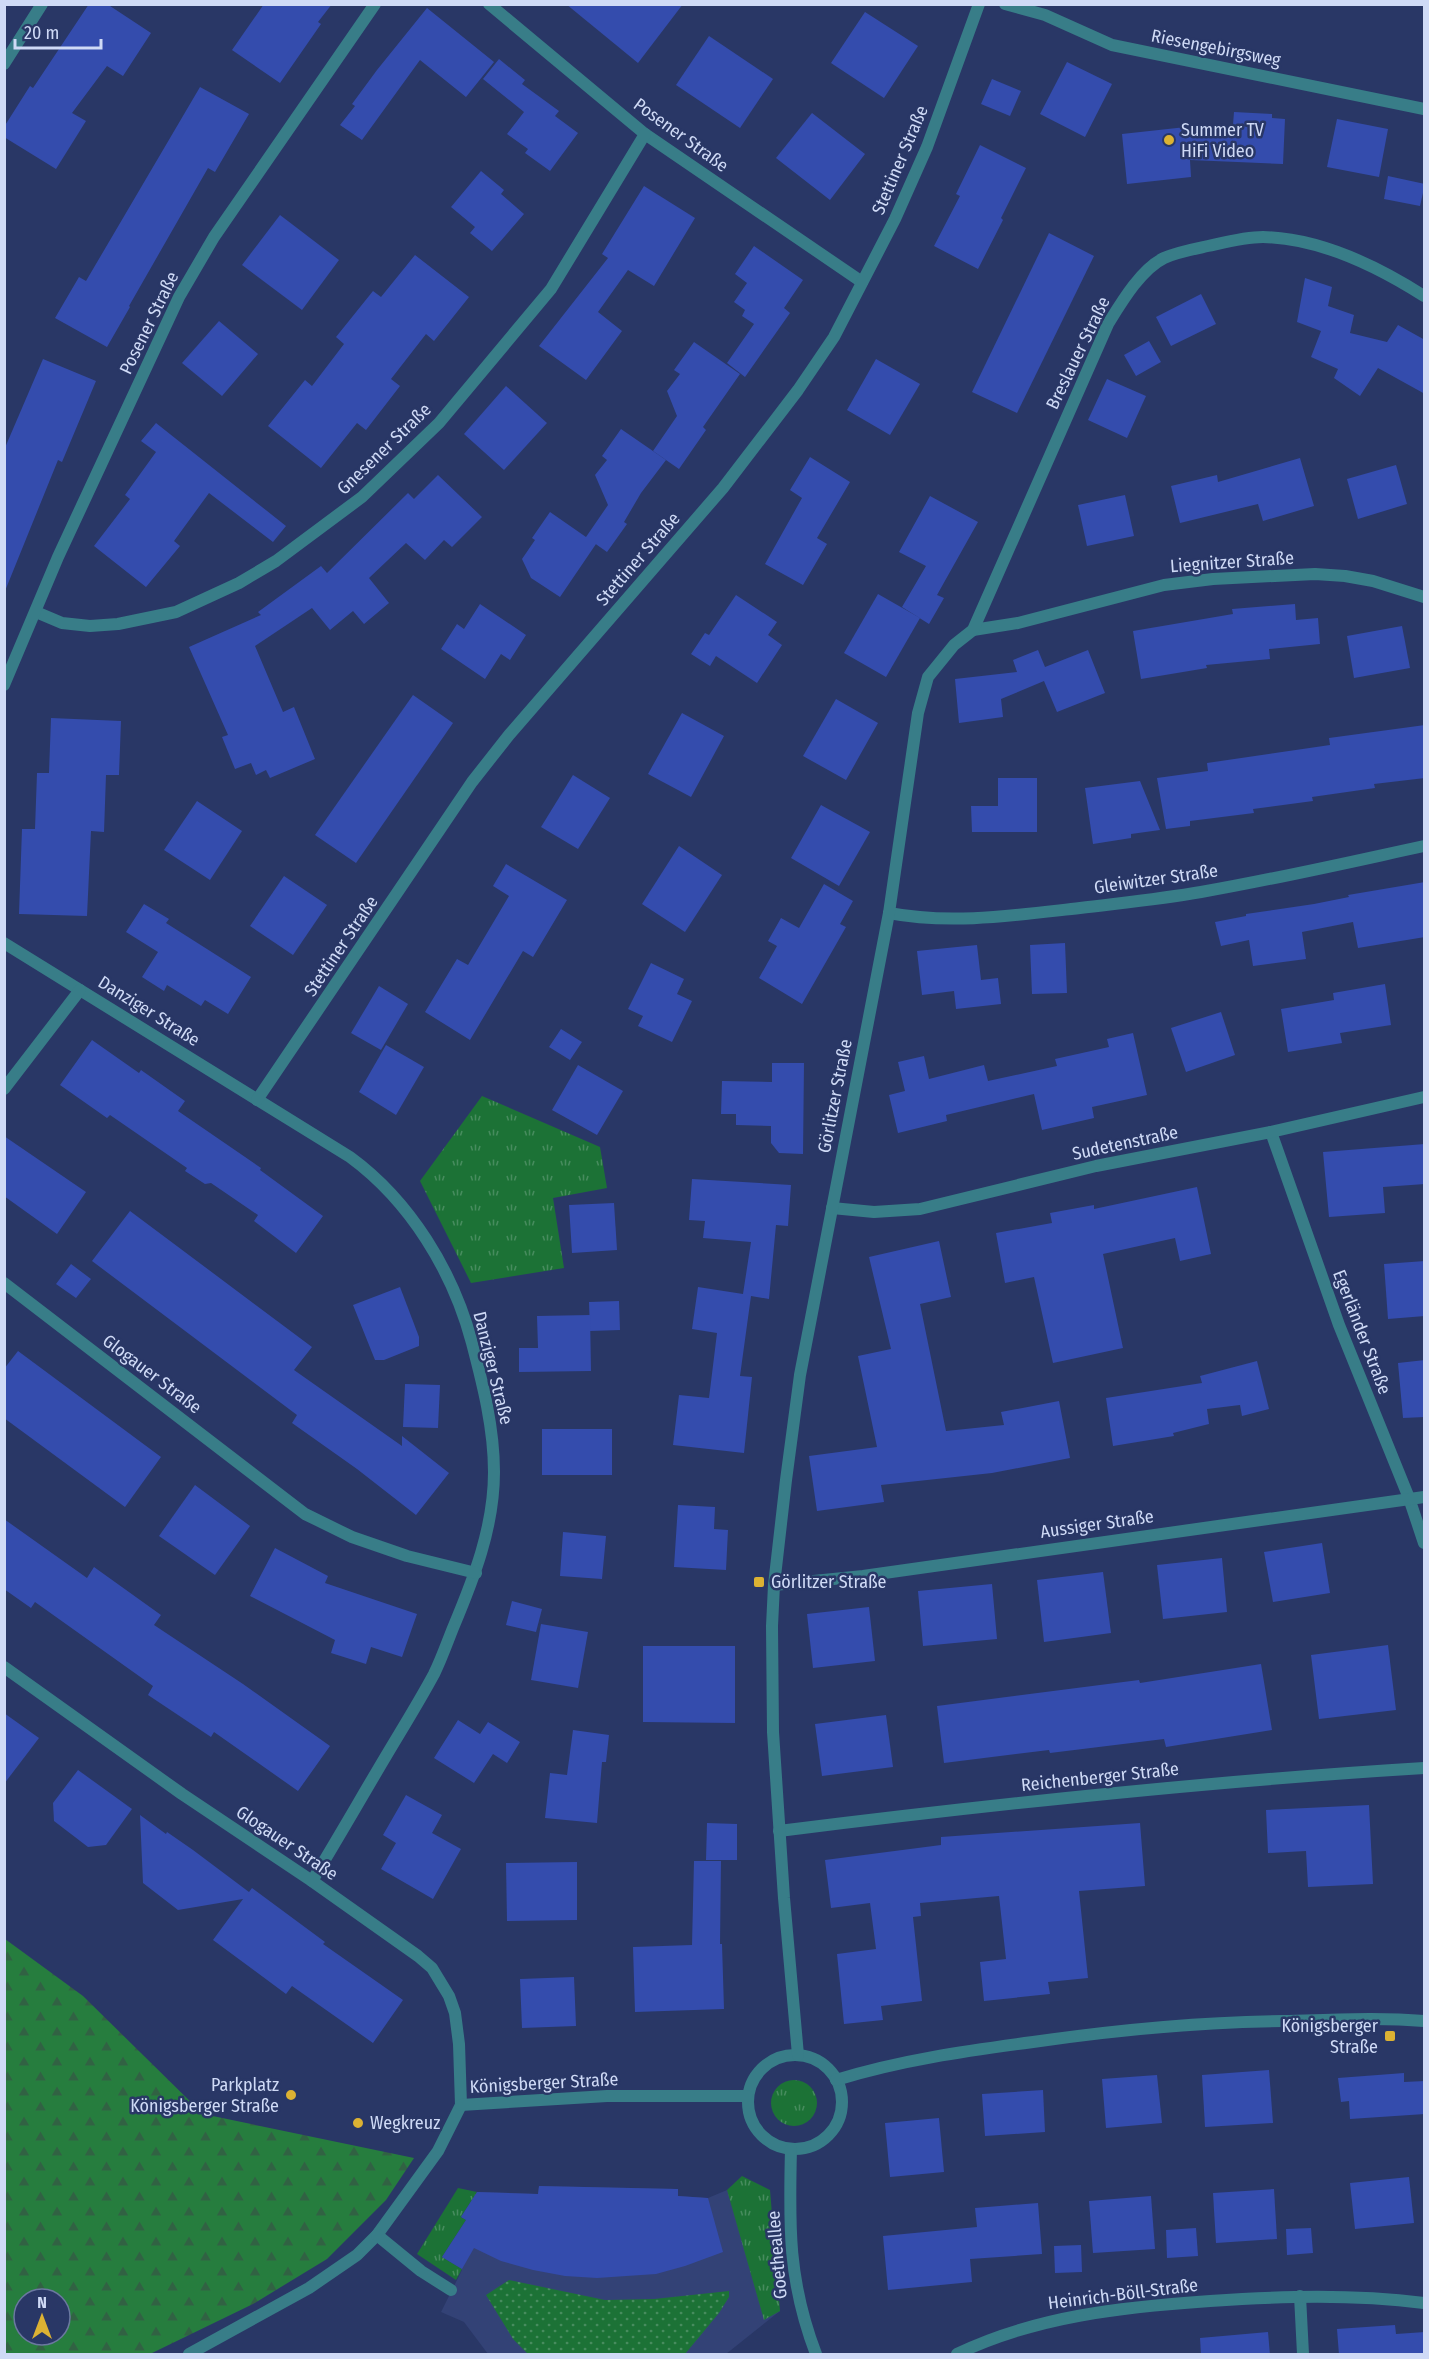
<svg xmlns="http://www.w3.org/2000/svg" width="1429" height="2359" viewBox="0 0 1429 2359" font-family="'Fira Sans Condensed',sans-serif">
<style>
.built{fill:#334276}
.grass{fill:url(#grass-tufts)}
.forest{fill:url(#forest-firs);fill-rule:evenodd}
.park{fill:url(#park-dots)}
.building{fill:#344cad}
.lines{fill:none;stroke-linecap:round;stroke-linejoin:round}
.minor{stroke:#387d88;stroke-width:12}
.poi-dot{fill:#dcb233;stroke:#293766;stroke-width:2}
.labels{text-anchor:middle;stroke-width:5;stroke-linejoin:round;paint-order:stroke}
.street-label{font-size:18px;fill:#cfdaf6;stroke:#293766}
.poi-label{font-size:18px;fill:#cfdaf6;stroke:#293766;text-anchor:start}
</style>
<defs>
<pattern id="grass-tufts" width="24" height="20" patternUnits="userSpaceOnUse" patternTransform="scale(1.5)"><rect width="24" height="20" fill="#1c7236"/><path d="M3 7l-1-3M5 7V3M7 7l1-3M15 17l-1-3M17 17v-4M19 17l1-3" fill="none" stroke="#478c5e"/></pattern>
<pattern id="forest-firs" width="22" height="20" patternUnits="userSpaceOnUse" patternTransform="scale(1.5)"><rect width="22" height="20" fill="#267d3e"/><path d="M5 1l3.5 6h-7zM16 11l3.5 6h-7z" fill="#316243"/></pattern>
<pattern id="park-dots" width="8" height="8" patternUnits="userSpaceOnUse" patternTransform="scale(1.5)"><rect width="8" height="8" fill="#1c7236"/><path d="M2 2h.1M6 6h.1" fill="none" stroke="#478c5e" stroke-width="1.8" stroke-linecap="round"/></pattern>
</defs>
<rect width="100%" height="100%" fill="#293766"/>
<polygon class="built" points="539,2186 678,2189 678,2196 708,2198 727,2190 745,2192 780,2311 726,2354 488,2354 464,2322 441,2312 462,2270 442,2257 466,2220 461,2217 477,2192 538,2194"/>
<g class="grass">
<polygon points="482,1096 600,1147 607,1188 553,1198 564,1268 471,1283 420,1181"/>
<circle cx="794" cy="2103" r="23"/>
<polygon points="742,2176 770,2190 780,2311 764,2320 727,2190"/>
<polygon points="458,2188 477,2192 461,2217 466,2220 442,2257 462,2269 456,2280 417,2254"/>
</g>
<path class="forest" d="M 5,1939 L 83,1996 L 203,2114 L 414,2158 L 386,2200 L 327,2259 L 253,2304 L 150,2354 L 5,2354 ZM 24,2299 L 60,2299 L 60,2335 L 24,2335 Z"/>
<polygon class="park" points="509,2280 605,2300 654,2299 729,2291 729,2297 719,2313 685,2354 528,2354 513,2339 486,2295"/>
<g class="building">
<polygon points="89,4 107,4 151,33 123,76 107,66 72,113 86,121 56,169 4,137 4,127 30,86 33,88"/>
<polygon points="264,4 332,4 318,22 321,24 280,83 232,50"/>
<polygon points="566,4 683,4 638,63"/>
<polygon points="427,8 494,62 466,97 420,60 362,140 340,125 355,106 352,104 377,70"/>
<polygon points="865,12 918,46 884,98 831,63"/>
<polygon points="709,36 773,79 740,128 676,85"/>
<polygon points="499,59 525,80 522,84 559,111 555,116 578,133 550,171 525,153 528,149 507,134 524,112 483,79"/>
<polygon points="1067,62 1112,84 1085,137 1040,114"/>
<polygon points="992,79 1021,91 1010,116 981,104"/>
<polygon points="200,87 249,114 215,172 208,168 129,306 130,307 107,347 55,318 79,277 86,281"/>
<polygon points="1234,112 1272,114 1272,118 1285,119 1283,164 1190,160 1191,177 1127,184 1122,134 1186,127 1187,135 1232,137"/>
<polygon points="812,113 865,154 830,200 776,158"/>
<polygon points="1337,119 1388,129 1379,177 1327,167"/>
<polygon points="980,145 1026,168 1001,218 1003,220 978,269 934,246 960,196 956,194"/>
<polygon points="481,171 504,190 501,194 524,214 492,251 470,233 475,227 451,207"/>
<polygon points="1388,176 1425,184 1420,206 1384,199"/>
<polygon points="644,186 695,218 654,286 628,270 598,312 622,331 586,380 539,346 608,258 602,254"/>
<polygon points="280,215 339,260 302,310 242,265"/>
<polygon points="1049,233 1094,256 1017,413 972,392"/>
<polygon points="754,246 803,280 784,308 790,313 745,377 727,363 754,324 742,316 745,310 734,302 747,283 735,274"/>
<polygon points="415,255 469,297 434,341 426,334 391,379 400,386 366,430 357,423 321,468 268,426 305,380 312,386 344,344 336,337 373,291 381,297"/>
<polygon points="1305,278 1332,287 1328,306 1354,315 1350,333 1387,342 1398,325 1425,340 1425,394 1378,368 1360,396 1334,378 1338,369 1311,357 1321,331 1297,322"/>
<polygon points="1201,294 1216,324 1171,346 1156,317"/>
<polygon points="219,321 258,354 222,396 182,363"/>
<polygon points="1149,341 1161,362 1136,376 1124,355"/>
<polygon points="694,342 740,374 703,427 706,430 679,469 653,451 677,416 667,391 680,374 674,370"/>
<polygon points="43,359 96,381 62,462 58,460 5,591 4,450"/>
<polygon points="876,359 920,384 890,435 847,410"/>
<polygon points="1107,379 1146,396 1127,438 1088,420"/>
<polygon points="506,386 547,423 504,470 464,434"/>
<polygon points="156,423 286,526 273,542 209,493 174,541 180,546 146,587 94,546 130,499 125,495 156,452 141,441"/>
<polygon points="621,429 666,460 641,493 624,522 627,524 607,552 590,540 596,544 560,597 531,578 522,559 535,540 532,538 550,512 586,537 608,505 595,475 607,460 602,456"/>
<polygon points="810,457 850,482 817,538 827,544 803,585 765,564 802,498 790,490"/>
<polygon points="1300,458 1314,506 1263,521 1258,504 1180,523 1171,486 1217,475 1218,482"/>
<polygon points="1396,465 1407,504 1358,519 1347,479"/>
<polygon points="438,475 482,517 452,547 444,540 425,560 406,543 369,578 389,603 364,624 353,611 330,630 312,608 255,646 283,712 294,707 315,759 270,778 266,770 256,775 251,763 235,769 222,737 228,735 189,647 261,615 258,612 321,566 327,573 408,493 414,499"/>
<polygon points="1125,495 1134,536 1087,546 1078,505"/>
<polygon points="930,496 978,522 937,595 944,598 929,624 902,607 926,566 899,552"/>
<polygon points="878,594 920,618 886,677 844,653"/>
<polygon points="736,595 777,622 768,635 782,645 757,683 716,656 710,666 691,654 705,633 709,635"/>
<polygon points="480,604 526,635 510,660 501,654 485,679 441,649 457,624 464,629"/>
<polygon points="1295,604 1296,620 1318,618 1320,644 1269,649 1270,659 1206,665 1207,668 1141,679 1133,631 1233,614 1232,609"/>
<polygon points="1402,626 1410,668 1354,678 1347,636"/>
<polygon points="1038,650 1045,667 1088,650 1105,693 1057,712 1044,681 1001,699 1003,717 959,723 955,679 1017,672 1013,660"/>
<polygon points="413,695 453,723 356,863 315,835"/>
<polygon points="836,699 878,723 846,780 803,756"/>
<polygon points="682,713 724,736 691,797 648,774"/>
<polygon points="51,718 121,721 119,775 106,775 104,832 91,831 87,916 19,914 22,829 35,829 37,773 49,773"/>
<polygon points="1425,725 1425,778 1374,784 1375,788 1312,797 1313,801 1253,809 1254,813 1190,821 1190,826 1166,829 1157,778 1208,771 1207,763 1330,745 1329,738"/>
<polygon points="573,775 610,798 578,849 541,827"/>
<polygon points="998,778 1037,778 1037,832 972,832 971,806 998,806"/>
<polygon points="1140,781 1160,830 1131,834 1131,838 1093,844 1085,788"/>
<polygon points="197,801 242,831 210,880 164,850"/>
<polygon points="821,805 870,832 839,886 791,858"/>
<polygon points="679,846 722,875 685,932 642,904"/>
<polygon points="506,864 567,900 533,957 523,951 470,1040 425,1012 457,959 468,965 509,896 493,886"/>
<polygon points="284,876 327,905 293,955 250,926"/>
<polygon points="1425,882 1425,937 1358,948 1353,922 1302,932 1306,959 1253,966 1249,940 1221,946 1215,922 1246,916 1246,914 1314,904 1349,897 1348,895"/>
<polygon points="824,884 853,901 840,924 846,927 802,1004 759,978 777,946 768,941 781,918 799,928"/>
<polygon points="144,904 169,919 166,923 251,977 228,1014 205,1000 201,1006 167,985 164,991 142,977 158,952 126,932"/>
<polygon points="1065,943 1067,993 1032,994 1030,945"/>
<polygon points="977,945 981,980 998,978 1001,1004 956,1009 954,991 922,995 917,951"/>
<polygon points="651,963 684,979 677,994 692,1001 672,1042 638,1026 643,1016 628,1009"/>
<polygon points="1385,984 1391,1025 1340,1033 1342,1043 1288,1052 1281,1009 1334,1000 1333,993"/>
<polygon points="379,986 408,1004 381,1050 351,1033"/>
<polygon points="1221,1012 1235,1055 1186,1072 1171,1028"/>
<polygon points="561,1029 582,1042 570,1060 549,1047"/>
<polygon points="1133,1033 1147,1095 1092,1107 1094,1118 1042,1130 1034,1094 946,1115 947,1121 898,1133 889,1095 905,1091 898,1062 924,1056 929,1079 984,1065 988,1081 1057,1066 1055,1059 1109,1047 1107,1039"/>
<polygon points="92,1040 139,1073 141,1070 185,1101 178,1111 261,1168 260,1170 323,1216 296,1253 254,1221 258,1215 211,1183 205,1184 185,1171 187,1168 110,1115 107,1118 60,1085"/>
<polygon points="386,1045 424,1067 396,1115 359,1092"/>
<polygon points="772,1063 804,1063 803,1154 779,1153 771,1143 771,1126 736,1125 736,1114 721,1114 722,1081 772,1082"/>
<polygon points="578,1065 623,1091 597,1135 552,1110"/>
<polygon points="4,1136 86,1192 57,1234 4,1196"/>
<polygon points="1425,1144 1425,1184 1383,1187 1385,1213 1329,1217 1323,1152"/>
<polygon points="692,1179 791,1185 788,1226 776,1225 769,1299 751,1296 740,1376 752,1377 744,1453 673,1445 679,1395 709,1398 717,1333 692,1329 698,1287 743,1294 751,1242 703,1238 705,1221 689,1220"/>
<polygon points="1197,1187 1211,1254 1180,1261 1175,1238 1103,1254 1123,1348 1053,1363 1034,1277 1005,1283 996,1233 1052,1223 1050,1213 1094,1205 1094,1209"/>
<polygon points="614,1203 617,1250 572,1253 569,1205"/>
<polygon points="130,1211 312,1347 294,1370 402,1446 402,1436 449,1473 416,1515 357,1469 292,1423 297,1415 92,1261"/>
<polygon points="939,1241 951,1297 920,1304 946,1431 1004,1425 1001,1412 1059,1401 1070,1458 992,1473 881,1485 884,1502 817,1511 809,1456 877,1447 858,1356 891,1349 869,1257"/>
<polygon points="1425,1261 1425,1316 1388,1319 1384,1264"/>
<polygon points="71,1264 91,1279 76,1298 56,1284"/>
<polygon points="400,1287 419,1337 419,1346 384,1360 375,1360 353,1305"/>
<polygon points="619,1301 620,1330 590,1331 589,1302"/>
<polygon points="590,1315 591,1371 519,1372 519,1348 538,1348 537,1316"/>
<polygon points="18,1351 161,1457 125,1507 4,1418 4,1369"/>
<polygon points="1425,1360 1425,1417 1403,1418 1398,1363"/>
<polygon points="1257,1361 1269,1409 1242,1416 1240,1405 1207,1409 1209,1424 1173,1433 1174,1436 1113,1446 1106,1398 1202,1383 1200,1376"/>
<polygon points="405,1384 440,1385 438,1428 403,1427"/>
<rect x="542" y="1429" width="70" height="46"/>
<polygon points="195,1485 250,1526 215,1575 159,1536"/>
<polygon points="678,1505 715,1507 714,1529 728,1530 726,1570 674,1567"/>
<polygon points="4,1519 87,1578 94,1567 161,1615 154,1625 243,1684 330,1746 298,1791 214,1732 211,1737 148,1695 153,1686 35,1602 31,1608 4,1589"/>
<polygon points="563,1532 606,1536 602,1579 560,1576"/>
<polygon points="1322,1543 1330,1593 1273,1602 1264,1552"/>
<polygon points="275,1548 328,1576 325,1583 417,1614 402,1657 371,1647 366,1664 331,1653 335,1640 250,1596"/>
<polygon points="1222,1558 1227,1612 1163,1619 1157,1565"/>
<polygon points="1103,1572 1111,1633 1044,1642 1037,1580"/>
<polygon points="992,1584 997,1639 923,1646 918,1591"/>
<polygon points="512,1601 542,1609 536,1632 506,1625"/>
<polygon points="869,1607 875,1661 813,1668 807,1614"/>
<polygon points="541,1624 588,1632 578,1688 531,1680"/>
<polygon points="1388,1645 1396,1710 1319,1719 1311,1655"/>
<polygon points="643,1646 735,1646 735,1723 643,1722"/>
<polygon points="1261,1664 1272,1730 1166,1747 1164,1739 1050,1753 1049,1750 944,1763 937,1706 1139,1680 1140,1683"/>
<polygon points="4,1713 39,1738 4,1784"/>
<polygon points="886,1715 893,1767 822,1776 815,1724"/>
<polygon points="458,1720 480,1734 488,1722 520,1742 507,1763 493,1754 474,1783 434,1758"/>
<polygon points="573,1730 609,1735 606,1762 602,1762 597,1823 545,1818 550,1773 567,1775"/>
<polygon points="78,1770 132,1809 106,1845 88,1847 54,1821 53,1803"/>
<polygon points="406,1795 442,1815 432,1833 461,1849 433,1899 381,1869 396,1843 383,1835"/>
<polygon points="1369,1805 1373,1884 1308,1887 1306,1851 1268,1853 1266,1810"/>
<polygon points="140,1815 166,1834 167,1832 193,1850 249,1892 252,1888 325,1942 323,1944 403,2000 373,2043 292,1986 286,1994 213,1940 243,1899 178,1910 143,1883"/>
<polygon points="707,1823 737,1824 737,1860 706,1860"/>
<polygon points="1140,1823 1145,1886 1079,1891 1088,1978 1048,1982 1050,1994 984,2001 980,1962 1006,1959 999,1896 920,1903 921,1916 913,1917 922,2001 881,2006 883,2020 844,2024 837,1954 876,1949 870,1903 831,1908 825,1860 941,1845 941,1837"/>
<polygon points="694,1861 721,1861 720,1944 722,1944 724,2009 635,2012 633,1947 692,1945"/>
<polygon points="577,1862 577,1920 507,1921 506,1863"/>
<polygon points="574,1977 576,2026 522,2028 520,1979"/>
<polygon points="1269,2070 1273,2123 1205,2127 1202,2075"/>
<polygon points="1404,2073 1404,2082 1425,2081 1425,2114 1350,2119 1349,2101 1341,2102 1338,2078"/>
<polygon points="1157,2075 1162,2123 1106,2128 1102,2079"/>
<polygon points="1043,2090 1045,2132 985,2136 982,2094"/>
<polygon points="939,2118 944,2172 890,2177 885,2123"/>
<polygon points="1409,2177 1414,2223 1355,2229 1350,2183"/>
<polygon points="539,2186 678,2189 678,2196 708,2198 723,2252 685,2266 656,2274 597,2278 565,2276 533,2270 501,2261 474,2248 462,2269 442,2257 466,2220 461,2217 477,2192 538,2194"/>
<polygon points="1274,2189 1277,2239 1216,2243 1213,2193"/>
<polygon points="1151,2196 1155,2249 1093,2253 1089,2201"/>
<polygon points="1038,2203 1042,2254 970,2259 972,2282 888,2290 883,2236 977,2227 975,2208"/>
<polygon points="1196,2228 1198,2256 1167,2258 1166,2230"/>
<polygon points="1311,2228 1313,2253 1287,2255 1286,2229"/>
<polygon points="1081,2245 1082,2272 1055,2273 1054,2246"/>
<polygon points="1395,2325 1396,2334 1425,2332 1425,2355 1339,2355 1337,2329"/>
<polygon points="1268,2332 1270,2355 1201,2355 1200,2338"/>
</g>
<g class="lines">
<g class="minor">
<polyline points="489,4 645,134 862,282"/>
<polyline points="1005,4 1045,15 1112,45 1424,109"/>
<polyline points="4,64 42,4"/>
<polyline points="36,612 62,623 90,626 118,624 176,612 239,583 276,561 362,497 439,423 551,289 645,134"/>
<polyline points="973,630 1018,623 1164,585 1213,579 1315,574 1345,576 1373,581 1424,597"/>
<polyline points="4,685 58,557 179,297 214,237 375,4"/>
<path d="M 889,913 C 951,925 1017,915 1080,908 C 1120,903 1161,899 1201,892 C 1276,879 1350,862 1424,846"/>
<path d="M 4,943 L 350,1157 C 410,1201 453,1271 472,1343 C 483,1385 494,1428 494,1472 C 494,1527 474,1578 453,1628 C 447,1643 441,1660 434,1674 C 419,1702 402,1729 386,1756 C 361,1798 337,1840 312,1881"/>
<polyline points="4,1089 80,990"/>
<polyline points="257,1100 472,782 509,735 723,488 798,390 834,337 895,219 927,147 979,4"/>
<polyline points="1271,1132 1339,1325 1409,1498 1424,1543"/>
<polyline points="832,1208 874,1212 920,1209 1096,1166 1271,1132 1424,1097"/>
<polyline points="4,1283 305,1514 352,1537 407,1556 476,1573"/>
<polyline points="774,1585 863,1576 1424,1497"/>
<polyline points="4,1667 182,1794 312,1881 418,1956 432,1968 449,1996 455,2013 459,2044 461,2105 438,2151 377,2235 357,2255 309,2288 189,2354"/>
<path d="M 779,1831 C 994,1804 1209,1781 1424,1768"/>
<circle cx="795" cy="2102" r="47"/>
<path d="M 798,2055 L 784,1898 L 773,1732 L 772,1626 L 774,1585 L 786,1480 L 800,1375 L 889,913 L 918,713 L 928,677 L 954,645 L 973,630 L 1108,324 C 1121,303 1141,269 1164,258 C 1177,252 1194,249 1208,246 C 1226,242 1245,237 1263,237 C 1320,238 1377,266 1424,296"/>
<path d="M 836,2080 C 901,2060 966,2051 1033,2042 C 1116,2030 1199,2022 1283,2021 C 1330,2020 1378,2017 1424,2021"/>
<polyline points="461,2105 607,2096 747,2096"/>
<path d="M 791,2149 C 789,2226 788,2281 816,2354"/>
<polyline points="377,2235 421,2271 451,2290"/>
<polyline points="1300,2296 1303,2354"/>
<path d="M 957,2354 C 1036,2316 1123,2307 1210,2301 C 1282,2296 1353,2294 1424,2303"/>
</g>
</g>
<g class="poi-dot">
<circle cx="1169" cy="140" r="6"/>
<rect x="753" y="1576" width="12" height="12" rx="3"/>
<rect x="1384" y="2030" width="12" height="12" rx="3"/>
<circle cx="291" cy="2095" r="6"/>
<circle cx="358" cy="2123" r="6"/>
</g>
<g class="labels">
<g class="street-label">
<text transform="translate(1216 48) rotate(11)" y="6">Riesengebirgsweg</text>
<text transform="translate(681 135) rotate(36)" y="6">Posener Straße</text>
<text transform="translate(900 160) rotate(-67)" y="6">Stettiner Straße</text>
<text transform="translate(149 323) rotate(-64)" y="6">Posener Straße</text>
<text transform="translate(1078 353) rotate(-64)" y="6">Breslauer Straße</text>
<text transform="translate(384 449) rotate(-44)" y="6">Gnesener Straße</text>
<text transform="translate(638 559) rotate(-49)" y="6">Stettiner Straße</text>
<text transform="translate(1232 562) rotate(-4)" y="6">Liegnitzer Straße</text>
<text transform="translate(1156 879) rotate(-8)" y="6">Gleiwitzer Straße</text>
<text transform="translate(341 946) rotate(-56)" y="6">Stettiner Straße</text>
<text transform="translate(149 1011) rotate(32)" y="6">Danziger Straße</text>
<text transform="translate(835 1096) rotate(-79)" y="6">Görlitzer Straße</text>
<text transform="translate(1125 1143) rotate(-12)" y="6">Sudetenstraße</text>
<text transform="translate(1362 1332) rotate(69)" y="6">Egerländer Straße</text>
<text transform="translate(493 1368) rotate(76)" y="6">Danziger Straße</text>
<text transform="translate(152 1374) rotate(37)" y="6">Glogauer Straße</text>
<text transform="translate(1097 1524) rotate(-8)" y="6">Aussiger Straße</text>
<text transform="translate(1100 1777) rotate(-6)" y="6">Reichenberger Straße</text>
<text transform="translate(287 1843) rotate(34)" y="6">Glogauer Straße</text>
<text transform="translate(544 2083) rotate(-3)" y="6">Königsberger Straße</text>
<text transform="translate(777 2255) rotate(-95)" y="6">Goetheallee</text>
<text transform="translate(1123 2294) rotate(-7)" y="6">Heinrich-Böll-Straße</text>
</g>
<g class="poi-label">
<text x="1181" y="136">Summer TV<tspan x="1181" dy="21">HiFi Video</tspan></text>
<text x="771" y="1588">Görlitzer Straße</text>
<text x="1378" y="2032" text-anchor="end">Königsberger<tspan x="1378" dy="21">Straße</tspan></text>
<text x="279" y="2091" text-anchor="end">Parkplatz<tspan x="279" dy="21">Königsberger Straße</tspan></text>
<text x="370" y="2129">Wegkreuz</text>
</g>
</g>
<rect width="1429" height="2359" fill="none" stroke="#cfdaf6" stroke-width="12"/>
<g transform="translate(42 2317)"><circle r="28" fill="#293766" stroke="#6b78a0" stroke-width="1.5"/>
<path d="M0-4.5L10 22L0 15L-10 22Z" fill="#dcb233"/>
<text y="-9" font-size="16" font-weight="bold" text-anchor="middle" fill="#cfdaf6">N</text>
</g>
<path d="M15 39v9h86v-9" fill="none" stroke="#cfdaf6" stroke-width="3"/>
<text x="24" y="39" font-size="18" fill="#cfdaf6" stroke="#293766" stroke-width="4.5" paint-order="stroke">20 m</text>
</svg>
